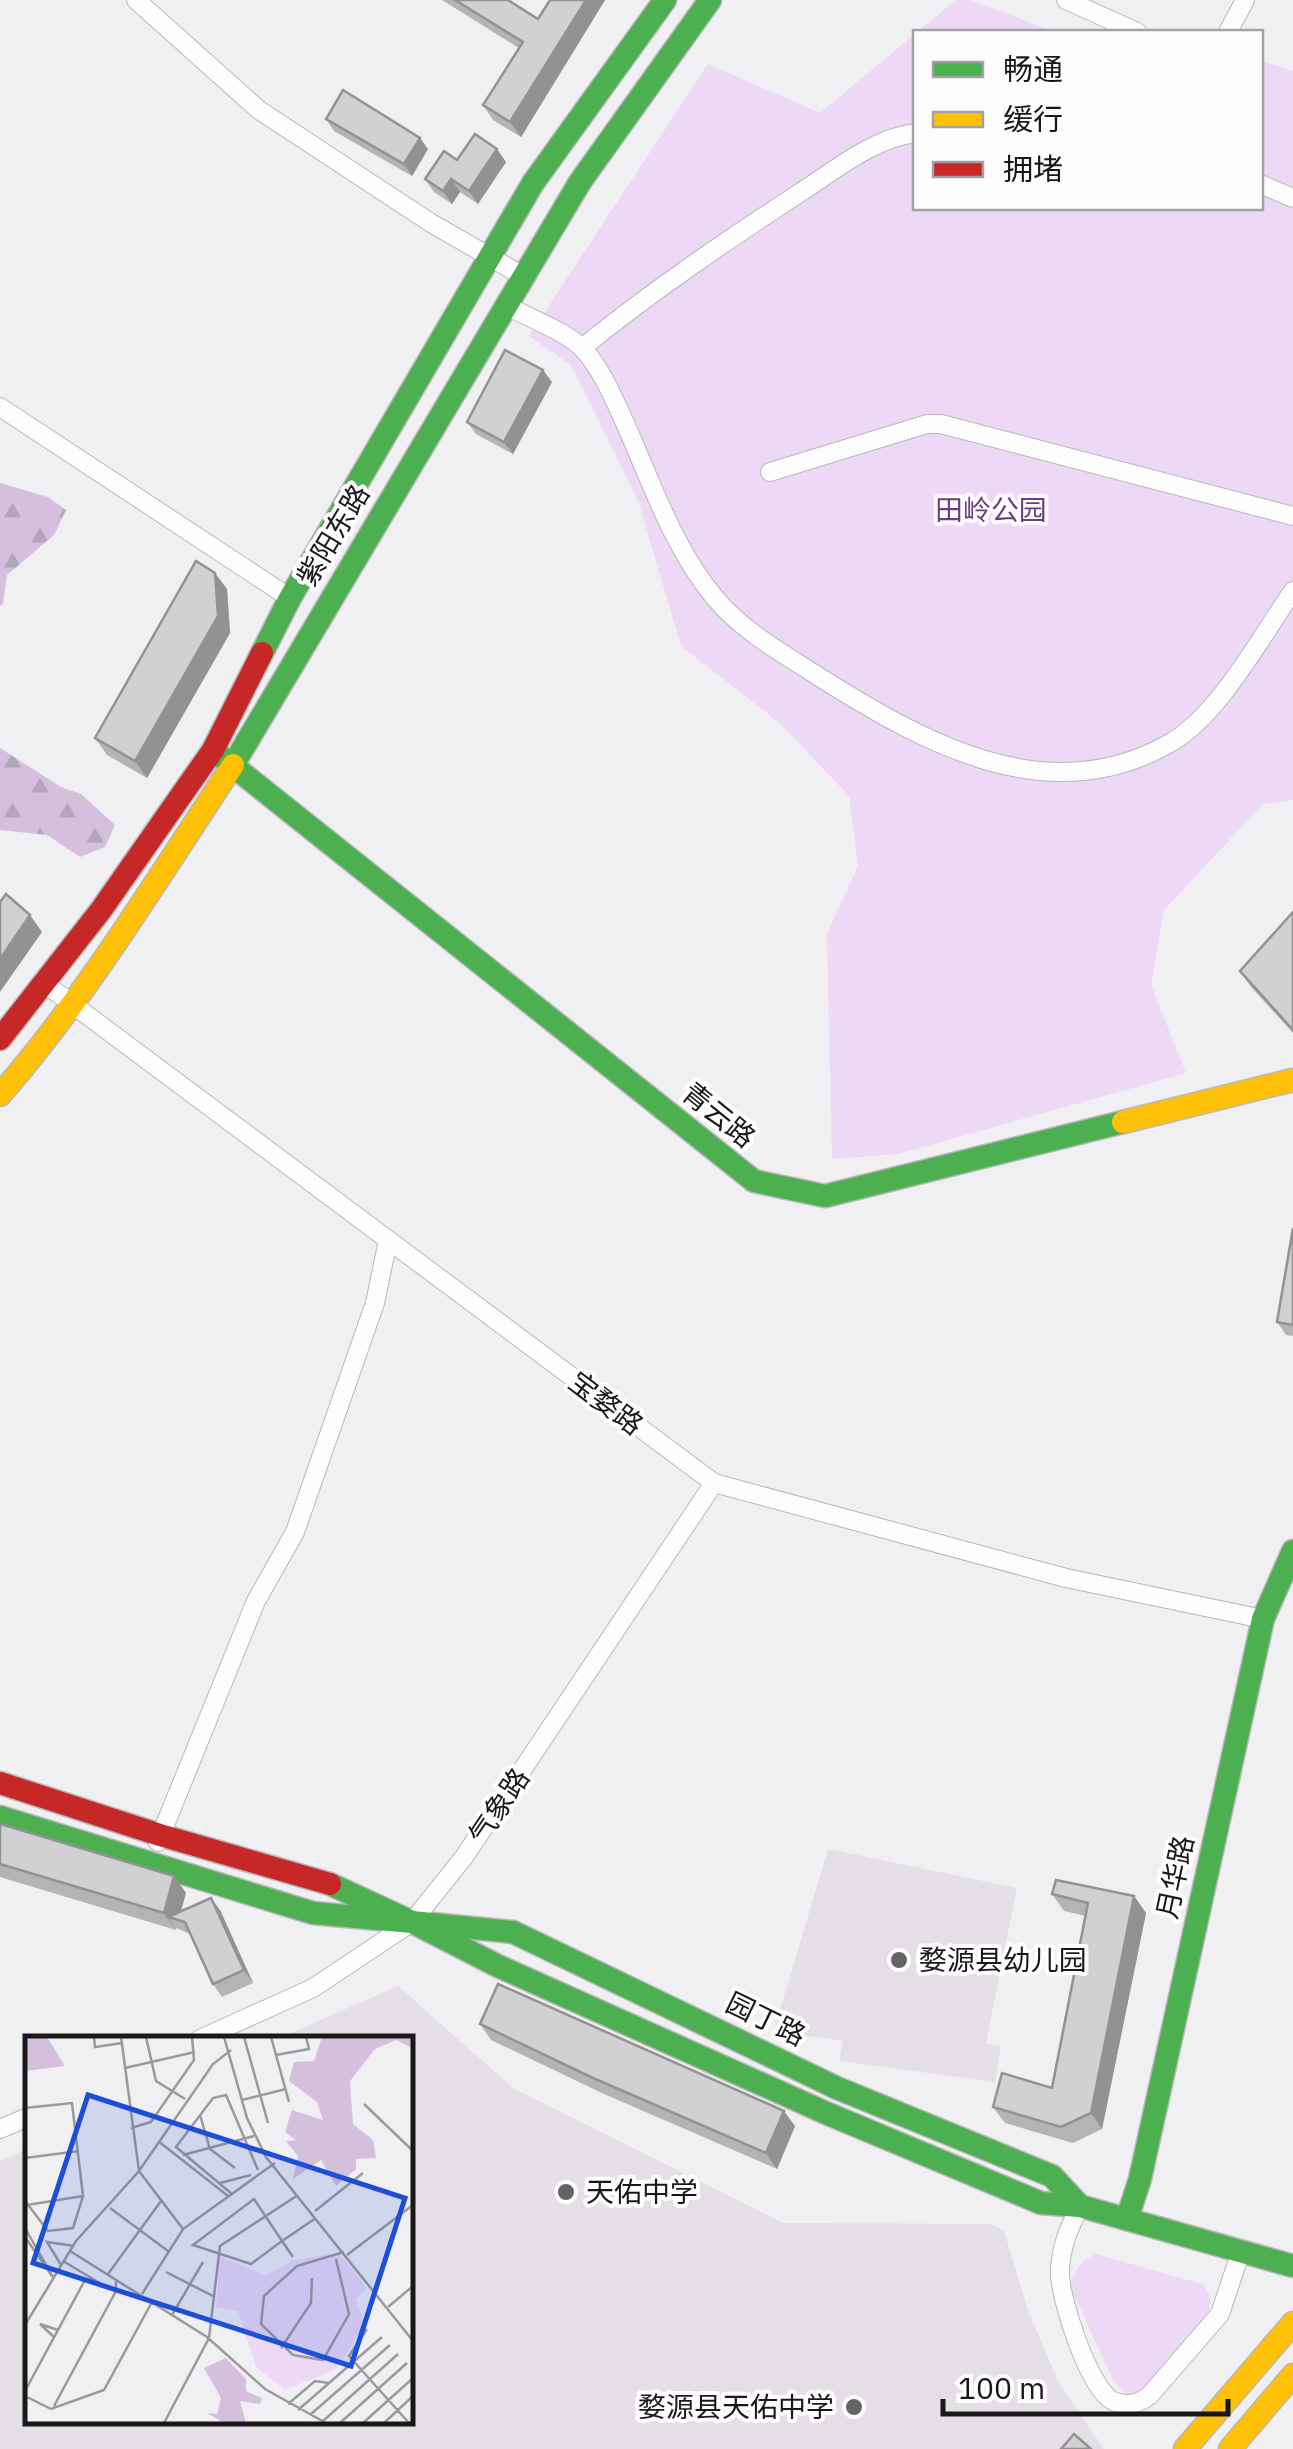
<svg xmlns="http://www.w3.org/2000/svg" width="1293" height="2449" viewBox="0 0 1293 2449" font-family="'IBM Plex Sans','Noto Sans SC',sans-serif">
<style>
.built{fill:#e4dfe5}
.forest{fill:url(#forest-firs)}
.green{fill:#edd8f5}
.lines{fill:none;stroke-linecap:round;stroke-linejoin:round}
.street-casing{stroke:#b8b7b9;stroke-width:20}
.fast-casing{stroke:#b8b7b9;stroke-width:25}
.slow-casing{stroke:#b8b7b9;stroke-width:25}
.jam-casing{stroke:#b8b7b9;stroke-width:25}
.street{stroke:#fdfdfd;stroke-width:18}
.fast{stroke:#4caf50;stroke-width:22}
.slow{stroke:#ffc107;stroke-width:22}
.jam{stroke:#c62828;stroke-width:22}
.wall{fill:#b4b3b5}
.shaded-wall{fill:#929293}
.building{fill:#d1d0d2;stroke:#929293;stroke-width:2.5}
.poi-dot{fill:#646365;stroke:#fefcff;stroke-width:4}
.labels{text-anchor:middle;stroke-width:8;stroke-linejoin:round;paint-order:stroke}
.park-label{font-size:28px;fill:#6c3e7d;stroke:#fefcff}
.street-label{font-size:28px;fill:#191819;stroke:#fefcff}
.poi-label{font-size:28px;fill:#191819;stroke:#fefcff;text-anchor:start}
.inset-road{fill:none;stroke:#9a999b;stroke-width:2.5}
.view{fill:#1d4ed8;fill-opacity:0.15;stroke:#1d4ed8;stroke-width:5}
.inset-edge{fill:none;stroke:#191819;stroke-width:5}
</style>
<defs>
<pattern id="forest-firs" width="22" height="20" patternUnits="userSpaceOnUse" patternTransform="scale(2.5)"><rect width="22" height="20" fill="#d4c0dd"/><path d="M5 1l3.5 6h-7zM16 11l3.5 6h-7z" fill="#b5a4bd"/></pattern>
</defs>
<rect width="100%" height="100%" fill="#f0eff1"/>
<g class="built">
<polygon points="828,1849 1017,1888 986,2043 1001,2046 995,2082 839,2061 843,2041 774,2031"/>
<polygon points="398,1986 513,2088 784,2223 991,2224 1004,2231 1029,2313 1059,2383 1104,2449 0,2449 0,2161 27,2149 28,2422 410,2422 410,2039 277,2039"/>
</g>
<g class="forest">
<polygon points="0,483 48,497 66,510 54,535 7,575 3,604 0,606"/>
<polygon points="0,748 61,787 81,794 115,825 105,847 80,857 47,835 0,830"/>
</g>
<g class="green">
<polygon points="956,0 971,0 1054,32 917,32"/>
<polygon points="915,34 916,208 1260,208 1261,61 1293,71 1293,800 1263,804 1164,910 1151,985 1186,1073 898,1154 832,1159 827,934 858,866 849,796 781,724 681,646 638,500 571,365 529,336 708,64 820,113"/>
<path d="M 1096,2254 L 1202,2284 C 1234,2315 1163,2370 1141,2394 L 1129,2396 L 1114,2382 L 1070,2286 C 1075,2269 1080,2261 1096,2254 Z"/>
</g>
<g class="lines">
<g class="street-casing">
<g id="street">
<polyline points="136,0 259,110 431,223 523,276"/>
<polyline points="1066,0 1137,32"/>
<polyline points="1228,32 1245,0"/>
<polyline points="1260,184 1293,198"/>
<path d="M 505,305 C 527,317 568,332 584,350 C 602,370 614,399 625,423 C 651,481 673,548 715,598 C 743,632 787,656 824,680 C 928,745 1050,812 1170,743 C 1219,715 1260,638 1293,591"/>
<path d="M 582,348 C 652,291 726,241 801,192 C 834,171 875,137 916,133"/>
<polyline points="0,407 290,598"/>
<polyline points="770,472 927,424 941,424 1293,516"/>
<polyline points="44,983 714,1483 1066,1578 1263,1619"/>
<polyline points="158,1842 256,1601 295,1532 375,1303 388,1240"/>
<polyline points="200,2039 313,1988 412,1922 464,1857 714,1483"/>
<polyline points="0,2129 28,2117"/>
<path d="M 1080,2206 C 1069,2228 1060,2248 1060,2273 C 1060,2299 1089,2389 1113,2401 C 1126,2407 1138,2404 1149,2396 L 1220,2314 L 1241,2251"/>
</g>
</g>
<g class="fast-casing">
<g id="fast">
<polyline points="262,653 290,598 533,183 665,0"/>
<polyline points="213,750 754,1181 825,1196 1123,1122"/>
<polyline points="233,765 580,182 710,0"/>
<polyline points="0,1817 313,1913 412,1922 498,1966 826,2113 1041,2203 1080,2206 1293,2266"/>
<polyline points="330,1884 412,1922 513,1932 837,2088 1052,2176 1080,2206"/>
<polyline points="1127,2219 1140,2179 1263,1619 1293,1551"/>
</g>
</g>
<g class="slow-casing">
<g id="slow">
<path d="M 0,1095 C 88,994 159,876 233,765"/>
<polyline points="1123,1122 1293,1080"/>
<polyline points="1185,2449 1293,2323"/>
<polyline points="1230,2449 1293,2375"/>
</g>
</g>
<g class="jam-casing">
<g id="jam">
<polyline points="0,1039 101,910 213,750 262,653"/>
<polyline points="0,1783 160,1835 330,1884"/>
</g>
</g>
<use href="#street" class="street"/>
<use href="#fast" class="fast"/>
<use href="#slow" class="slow"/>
<use href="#jam" class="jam"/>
</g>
<g class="wall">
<polygon points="442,0 508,0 538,19 550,0 605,0 521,137 493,120 483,105 519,48"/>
<polygon points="326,119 428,149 412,176 334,131"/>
<polygon points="457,160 506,162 478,204 460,192 452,204 434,192 425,179"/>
<polygon points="552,382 513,454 476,434 467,422"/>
<polygon points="227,589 230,633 147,778 107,755 95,738"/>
<polygon points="1293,912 1293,1033 1251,987 1240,971"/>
<polygon points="1293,1228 1293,1336 1286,1335 1277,1322"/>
<polygon points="0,1824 174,1876 186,1893 181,1912 220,1910 253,1983 222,1997 213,1984 190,1934 176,1928 176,1930 0,1877"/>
<polygon points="1052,1894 1134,1896 1146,1913 1102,2129 1073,2143 1005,2123 993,2107 1052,2088 1086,1916 1064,1911"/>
<polygon points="480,2024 795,2126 777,2169 604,2094 491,2040"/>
</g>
<g class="shaded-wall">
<polygon points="586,0 605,0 521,137 510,122"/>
<polygon points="420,138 428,149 412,176 404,164"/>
<polygon points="497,149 506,162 478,204 469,191"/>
<polygon points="451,179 460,192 452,204 443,191"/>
<polygon points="543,370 552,382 513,454 504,442"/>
<polygon points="215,573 227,589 230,633 147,778 135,761"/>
<polygon points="30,915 42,932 0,992 0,959"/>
<polygon points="174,1876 186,1893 178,1920 168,1917 176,1930 164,1913"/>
<polygon points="1134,1896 1146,1913 1102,2129 1091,2113"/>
<polygon points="211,1898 220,1910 253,1983 244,1970"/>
<polygon points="784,2111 795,2126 777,2169 766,2153"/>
</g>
<g class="building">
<polygon points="455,0 508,0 538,19 550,0 586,0 510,122 483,105 523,42"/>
<polygon points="343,90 420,138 404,164 326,119"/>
<polygon points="475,134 497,149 469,191 451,179 443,191 425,179 444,151 457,160"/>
<polygon points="505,350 543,370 504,442 467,422"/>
<polygon points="196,561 215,573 218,616 135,761 95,738"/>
<polygon points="6,894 30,915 0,959 0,902"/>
<polygon points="1293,912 1293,1030 1240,971"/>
<polygon points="1293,1228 1293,1325 1277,1322"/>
<polygon points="0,1824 174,1876 164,1913 0,1864"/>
<polygon points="1056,1880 1134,1896 1091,2113 1061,2127 993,2107 1002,2073 1052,2088 1088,1903 1052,1894"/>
<polygon points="211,1898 244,1970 213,1984 185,1922 168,1917"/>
<polygon points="498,1984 784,2111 766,2153 593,2078 480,2024"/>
<polygon points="1074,2434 1091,2449 1061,2449"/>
</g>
<g class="poi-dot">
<circle cx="899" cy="1960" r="10"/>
<circle cx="566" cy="2192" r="10"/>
<circle cx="854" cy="2407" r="10"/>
</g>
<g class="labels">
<g class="park-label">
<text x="991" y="520">田岭公园</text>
</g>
<g class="street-label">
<text transform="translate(333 535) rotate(-59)" y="10">紫阳东路</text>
<text transform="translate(719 1115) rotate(39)" y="10">青云路</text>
<text transform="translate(606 1403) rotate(37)" y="10">宝婺路</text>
<text transform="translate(499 1806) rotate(-56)" y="10">气象路</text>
<text transform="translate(1175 1877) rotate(-78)" y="10">月华路</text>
<text transform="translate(766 2019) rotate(26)" y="10">园丁路</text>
</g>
<g class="poi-label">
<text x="919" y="1970">婺源县幼儿园</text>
<text x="586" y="2202">天佑中学</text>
<text x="834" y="2417" text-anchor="end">婺源县天佑中学</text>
</g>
</g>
<g transform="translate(25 2036)">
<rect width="388" height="388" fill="#f0eff1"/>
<path d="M 0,1 L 22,1 L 40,30 L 0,35 ZM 297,1 L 387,1 L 387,12 L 371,4 L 350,13 L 325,45 L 328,88 L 348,104 L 351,122 L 331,123 L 331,133 L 311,150 L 296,124 L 268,143 L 273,120 L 261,105 L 271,104 L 260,96 L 267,74 L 298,84 L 292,66 L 264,45 L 269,26 L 289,25 ZM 201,322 L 221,343 L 221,355 L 237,362 L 235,368 L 215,365 L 221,387 L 199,387 L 182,377 L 192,378 L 196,362 L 179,332 Z" fill="#d4c0dd"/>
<path d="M 314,217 L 342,252 L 331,264 L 340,287 L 312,333 L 260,354 L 231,331 L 213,275 L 191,271 L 195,221 L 241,239 L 268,224 Z" fill="#edd8f5"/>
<path class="inset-road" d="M 69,1 L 70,11 L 97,7M 96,1 L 114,135 L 158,193M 121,1 L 131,45 L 160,63M 199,1 L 222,82 L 241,121 L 388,305M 219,1 L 243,87M 246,1 L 264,66M 251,19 L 284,13 L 281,1M 100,32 L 170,16M 217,64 L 261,53M 339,68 L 388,115M 0,72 L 47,67 L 58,160 L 48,192 L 23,195 L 0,165M 175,79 L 185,113 L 210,132M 106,92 L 126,86 L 169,24 L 167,1M 133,105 L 203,160M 158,119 L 229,100M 0,122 L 54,115M 195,147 L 226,139M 207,158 L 151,111 L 188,62 L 201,59 L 233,134M 2,169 L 58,160M 85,172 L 143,215M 290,175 L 338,137M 0,192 L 28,241M 0,201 L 27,240M 45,215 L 182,301 L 240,353 L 301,387M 322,219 L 388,169M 268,221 L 257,205 L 229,163 L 168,209 L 226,228 L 257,205 L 291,182M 311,223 L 324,278 L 298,324 L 268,319 L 236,288 L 239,260 L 272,230 L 319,216M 38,225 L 78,249M 36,229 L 22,206 L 49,210M 141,236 L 188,260M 83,238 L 136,165M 117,258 L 158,193 L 250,127M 363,271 L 388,250M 147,279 L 178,226M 0,289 L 51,205 L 114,135 L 188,28 L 206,14M 342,293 L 324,320 L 384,387M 29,301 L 15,288 L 33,294M 256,312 L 286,267 L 287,242M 0,355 L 60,244M 0,360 L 26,373 L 79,354 L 127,266M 263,368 L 290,345 L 304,347M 29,370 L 91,255 L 91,243M 273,374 L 357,301M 285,379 L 365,309M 298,385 L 373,318M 139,387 L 184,302 L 195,210 L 273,159M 315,387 L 382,327M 338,387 L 388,342M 359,387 L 388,360"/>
<path class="view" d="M 63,59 L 380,162 L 326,330 L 8,227 Z"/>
<rect width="388" height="388" class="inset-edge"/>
</g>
<rect x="913" y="30" width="350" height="180" fill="#fefcff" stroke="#a2a1a3" stroke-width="2.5"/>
<rect x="933" y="62" width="50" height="15" fill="#4caf50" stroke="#a2a1a3" stroke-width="2.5"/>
<text x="1003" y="80" font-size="30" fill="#191819">畅通</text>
<rect x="933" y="112" width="50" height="15" fill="#ffc107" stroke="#a2a1a3" stroke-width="2.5"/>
<text x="1003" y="130" font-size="30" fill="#191819">缓行</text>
<rect x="933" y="162" width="50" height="15" fill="#c62828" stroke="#a2a1a3" stroke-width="2.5"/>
<text x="1003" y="180" font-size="30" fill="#191819">拥堵</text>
<path d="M943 2399v15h285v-15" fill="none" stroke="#191819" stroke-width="5"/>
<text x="958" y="2399" font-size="30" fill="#191819" stroke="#fefcff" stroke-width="8" paint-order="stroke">100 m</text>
</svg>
